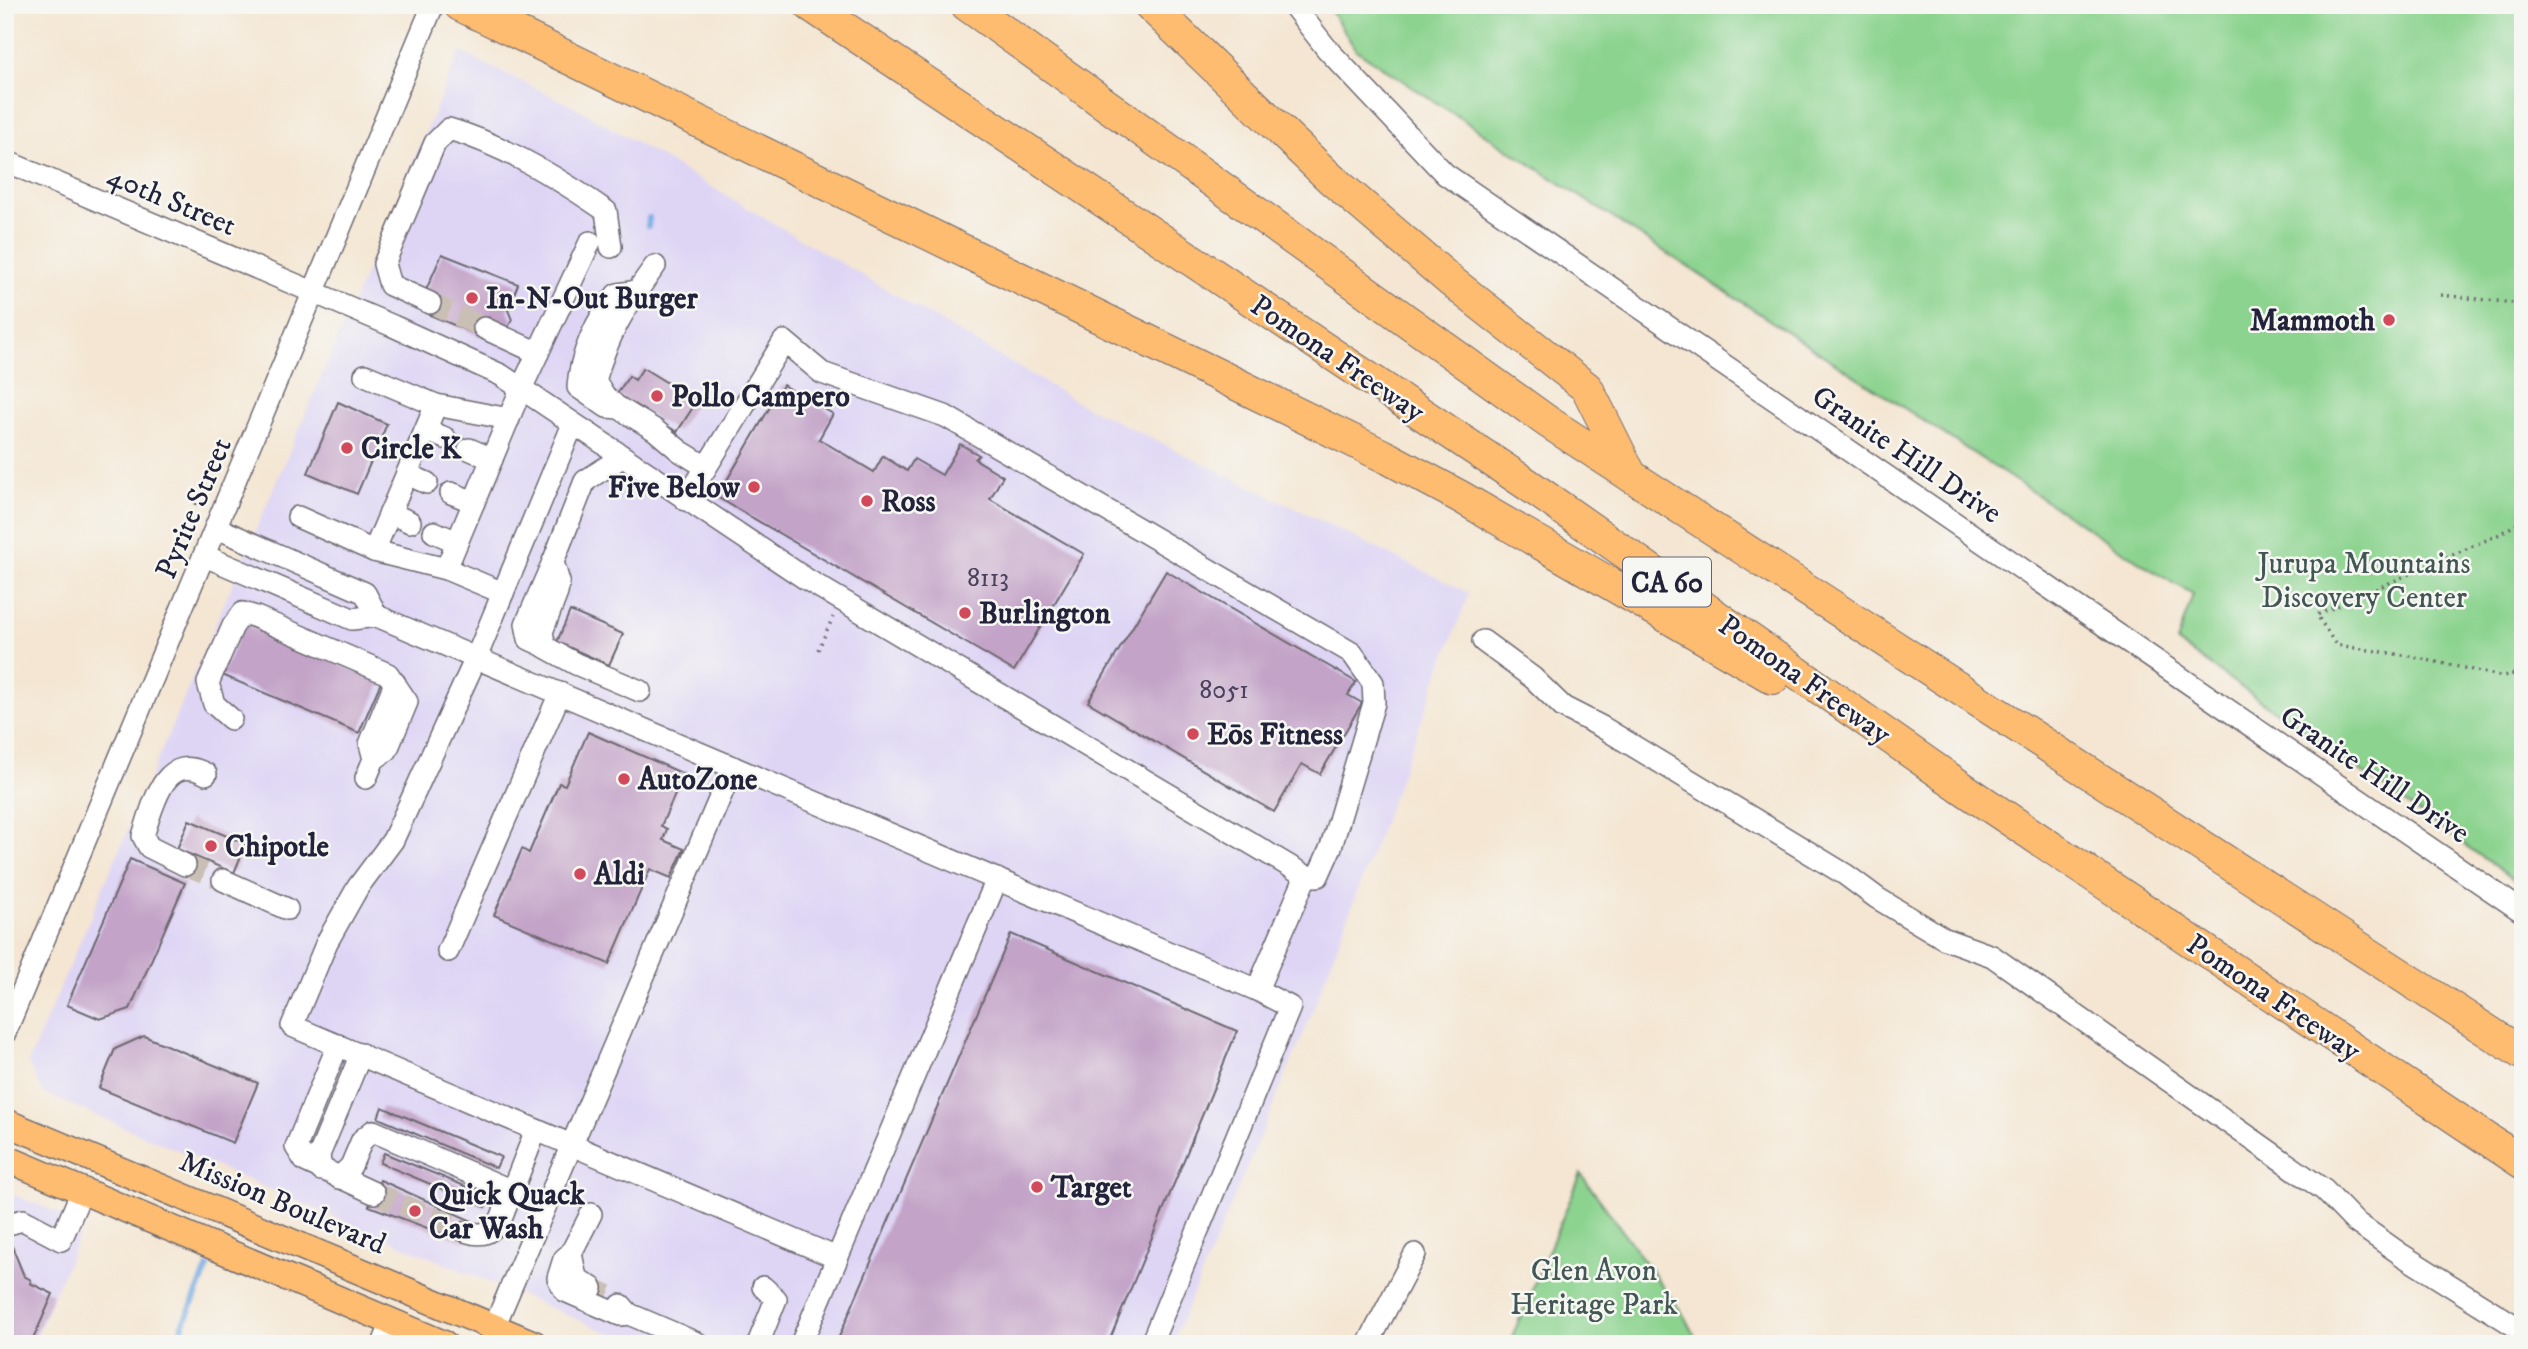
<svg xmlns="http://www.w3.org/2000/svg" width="2528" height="1349" viewBox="0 0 2528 1349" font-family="'IM FELL DW Pica',serif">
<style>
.built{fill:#ded5f5}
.green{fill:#8bd38e;stroke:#567a64;stroke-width:2}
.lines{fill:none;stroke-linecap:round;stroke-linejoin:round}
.stream{stroke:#72a9e1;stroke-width:6}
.building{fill:#c3a3c7}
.minor-tunnel{stroke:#cabfb4;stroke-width:21;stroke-dasharray:21 10;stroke-linecap:butt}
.minor-casing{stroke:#6c6770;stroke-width:24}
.major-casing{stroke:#6c6770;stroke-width:29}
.highway-casing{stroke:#6c6770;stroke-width:34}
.path{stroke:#6c6770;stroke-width:3.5;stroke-dasharray:2 5;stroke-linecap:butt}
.minor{stroke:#fff;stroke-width:21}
.major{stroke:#fdbc70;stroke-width:26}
.highway{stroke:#fdbc70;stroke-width:32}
.poi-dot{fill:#d1495b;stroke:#f6f6f2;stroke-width:2.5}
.labels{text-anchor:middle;stroke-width:5;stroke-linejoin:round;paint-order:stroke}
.number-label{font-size:26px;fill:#4a425e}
.shield{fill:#f6f6f2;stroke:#626272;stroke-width:2}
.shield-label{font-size:28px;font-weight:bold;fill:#22223b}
.street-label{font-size:30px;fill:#22223b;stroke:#f6f6f2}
.poi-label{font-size:30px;font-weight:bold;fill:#22223b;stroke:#f6f6f2;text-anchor:start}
.park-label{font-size:30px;fill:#425754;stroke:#f6f6f2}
</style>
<rect width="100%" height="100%" fill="#f6f6f2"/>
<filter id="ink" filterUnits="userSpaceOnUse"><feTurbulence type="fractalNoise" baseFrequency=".0143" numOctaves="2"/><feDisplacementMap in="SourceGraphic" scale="14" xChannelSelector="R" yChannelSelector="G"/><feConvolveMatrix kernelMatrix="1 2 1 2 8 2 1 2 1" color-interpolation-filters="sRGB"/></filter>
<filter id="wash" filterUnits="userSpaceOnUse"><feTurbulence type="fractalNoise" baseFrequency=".00686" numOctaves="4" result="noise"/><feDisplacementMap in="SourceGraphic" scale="28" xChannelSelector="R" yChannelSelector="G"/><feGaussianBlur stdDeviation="1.57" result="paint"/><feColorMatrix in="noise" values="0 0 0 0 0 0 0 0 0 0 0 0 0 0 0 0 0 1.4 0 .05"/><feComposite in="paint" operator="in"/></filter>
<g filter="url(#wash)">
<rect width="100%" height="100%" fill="#f4e6d2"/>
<g class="built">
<polygon points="460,52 577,108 1081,404 1469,593 1311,1016 1172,1344 635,1344 43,1093 28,1063"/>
<polygon points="15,1195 84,1224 33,1344 5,1344 5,1198"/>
</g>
<g class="green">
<polygon points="1327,5 2523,5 2523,886 2177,642 2193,594 2158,574 1356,50"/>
<polygon points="1581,1174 1683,1314 1699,1344 1509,1344"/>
</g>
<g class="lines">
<g class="stream">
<polyline points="648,226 649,218"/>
<polyline points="175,1344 208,1267"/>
</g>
</g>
<g id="blocks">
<g class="building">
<polygon points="442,254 518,284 508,310 512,320 506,331 492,325 489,318 480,336 425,313 434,294 426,290"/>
<polygon points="643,368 697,401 677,432 617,394 629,376 635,380"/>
<polygon points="783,385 833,414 819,439 874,472 883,456 907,471 914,459 942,475 960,444 979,455 975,459 1003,476 990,499 1084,554 1014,671 717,497"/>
<polygon points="338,402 387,424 357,494 308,473"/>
<polygon points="1166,571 1356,682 1348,695 1362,703 1320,774 1302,764 1274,812 1088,702"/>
<polygon points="570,611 623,634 609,665 557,642"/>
<polygon points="244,624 381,682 359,733 222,675"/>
<polygon points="588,732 684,774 661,826 667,829 663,840 684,849 671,878 650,869 609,964 494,915 522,849 529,853 559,783 565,785"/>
<polygon points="189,820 246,844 234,873 177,849"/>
<polygon points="130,859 185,883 130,1009 100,1019 67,1005"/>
<polygon points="1011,934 1237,1031 1108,1344 836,1344"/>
<polygon points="144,1036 258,1083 233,1143 99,1088 115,1049"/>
<polygon points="382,1107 501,1157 496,1168 378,1118"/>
<polygon points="384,1153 489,1196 485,1207 380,1163"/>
<polygon points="380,1180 472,1221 464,1242 369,1206"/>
<polygon points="7,1234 24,1276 31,1280 30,1283 53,1294 31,1344 5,1344 5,1235"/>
</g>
</g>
</g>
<g filter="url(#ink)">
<use href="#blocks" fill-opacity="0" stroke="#6c6770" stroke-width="2"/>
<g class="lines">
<g class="minor-tunnel">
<polyline points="430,303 484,328"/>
<polyline points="185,865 223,880"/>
<polyline points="374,1193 468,1232"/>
<polyline points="592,1288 608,1295"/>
</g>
<g class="minor-casing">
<g id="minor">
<polyline points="1293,5 1327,49 1445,174 2523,912"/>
<polyline points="5,161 393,326 501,375 806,579 1306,876 1318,876 1331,847 1374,703 1373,683 1352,653 945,416 822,373 784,341 686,500"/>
<path d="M 636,291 L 617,294 C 597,318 580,355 578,387 L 607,407 L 619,408 L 655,430 L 680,451 L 706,467"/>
<path d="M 430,303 L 390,285 L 384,264 L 435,143 L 449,129 C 503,145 560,179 606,211 L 611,247"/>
<polyline points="484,328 538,353"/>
<polyline points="365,375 436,405 509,419"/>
<path d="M 614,404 L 606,398 L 595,381 C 607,335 627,304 655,266"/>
<polyline points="573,424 476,658 393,840 358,887 327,942 292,1026 837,1258"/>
<polyline points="426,430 445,438"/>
<polyline points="469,449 492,459"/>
<polyline points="622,457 585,481 553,562 559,582 557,593 542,632 545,647 576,664 640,691"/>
<polyline points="407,474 427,483"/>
<polyline points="451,493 474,502"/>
<polyline points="390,513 410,522"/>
<polyline points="298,517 374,551 446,569 503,593"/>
<polyline points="217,528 365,593 377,616"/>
<polyline points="434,532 457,542"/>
<polyline points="374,551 436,405"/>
<polyline points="205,556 352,619 377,616 1257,990 1306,876"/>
<polyline points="446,569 521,389 590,242"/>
<polyline points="1483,641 1533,678 1563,707 1602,727 1846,875 1877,898 1945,939 1992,956 2324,1190 2354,1221 2402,1255 2523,1331"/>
<polyline points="544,646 529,639 526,624 553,562"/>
<polyline points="231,719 214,704 208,683 233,626 243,613 256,617 388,674 407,702 387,750 374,759"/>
<polyline points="366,778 374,759 370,744 395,683"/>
<path d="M 185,865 L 149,847 L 143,836 C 153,806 164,751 206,774"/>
<polyline points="223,880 287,909"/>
<polyline points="448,951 560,693"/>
<polyline points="5,1033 433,5"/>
<polyline points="338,1045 296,1147 305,1161 374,1193"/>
<polyline points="321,1170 319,1155 361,1054"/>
<polyline points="339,1178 351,1166 362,1140 373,1131 512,1191"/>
<polyline points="591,1214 571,1253 576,1278 592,1288"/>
<polyline points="5,1225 23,1220 61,1240 82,1191"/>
<path d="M 468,1232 C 484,1237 492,1232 501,1219 L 536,1130"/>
<polyline points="571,1253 564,1259 558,1278 565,1291 620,1315 629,1314"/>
<polyline points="621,1305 629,1314 699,1344"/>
<polyline points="494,1327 733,767"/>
<polyline points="383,1344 392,1322"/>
<polyline points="758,1344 776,1299 763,1287"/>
<polyline points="801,1344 997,879"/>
<polyline points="1151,1344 1290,1007 1257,990"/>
<polyline points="1368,1344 1415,1254"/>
</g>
</g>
<g class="major-casing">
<g id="major">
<polyline points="5,1122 534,1344"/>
<polyline points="5,1158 444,1344"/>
</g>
</g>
<g class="highway-casing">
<g id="highway">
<polyline points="460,5 1388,458 1459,496 1773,678"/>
<polyline points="810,5 1527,484 1964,789 2523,1163"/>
<polyline points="967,5 1548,422 2523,1054"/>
<polyline points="1150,5 1330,178 1452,282 1587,388 1631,476"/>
</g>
</g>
<g class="path">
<polyline points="2441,295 2523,304"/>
<polyline points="196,505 199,497"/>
<polyline points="2523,520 2500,534 2317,615 2336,645 2409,656 2500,676 2523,673"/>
<polyline points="818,650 833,617"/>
</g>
<use href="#minor" class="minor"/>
<use href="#major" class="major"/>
<use href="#highway" class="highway"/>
</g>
</g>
<g class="poi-dot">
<circle cx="472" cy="298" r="7"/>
<circle cx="2389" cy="320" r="7"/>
<circle cx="657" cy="396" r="7"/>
<circle cx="347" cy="448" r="7"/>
<circle cx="754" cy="487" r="7"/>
<circle cx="867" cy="501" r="7"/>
<circle cx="965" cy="613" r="7"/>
<circle cx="1193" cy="734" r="7"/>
<circle cx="624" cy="779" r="7"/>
<circle cx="211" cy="846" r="7"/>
<circle cx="580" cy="874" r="7"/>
<circle cx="1037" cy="1187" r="7"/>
<circle cx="415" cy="1211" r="7"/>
</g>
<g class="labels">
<g class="number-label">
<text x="988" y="586">8113</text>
<text x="1224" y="698">8051</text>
</g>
<rect class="shield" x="1623" y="557.5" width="88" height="49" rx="5"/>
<g class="shield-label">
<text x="1667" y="592">CA 60</text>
</g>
<g class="street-label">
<text transform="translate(172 200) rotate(23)" y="10">40th Street</text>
<text transform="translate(1338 358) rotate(34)" y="10">Pomona Freeway</text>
<text transform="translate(1907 454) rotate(34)" y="10">Granite Hill Drive</text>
<text transform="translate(193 508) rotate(-67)" y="10">Pyrite Street</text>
<text transform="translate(1805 679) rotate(35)" y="10">Pomona Freeway</text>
<text transform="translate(2375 774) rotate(34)" y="10">Granite Hill Drive</text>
<text transform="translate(2274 997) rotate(34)" y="10">Pomona Freeway</text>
<text transform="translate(283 1202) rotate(23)" y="10">Mission Boulevard</text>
</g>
<g class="poi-label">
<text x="486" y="308">In-N-Out Burger</text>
<text x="2375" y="330" text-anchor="end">Mammoth</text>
<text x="671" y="406">Pollo Campero</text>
<text x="361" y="458">Circle K</text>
<text x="740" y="497" text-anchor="end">Five Below</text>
<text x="881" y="511">Ross</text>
<text x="979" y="623">Burlington</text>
<text x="1207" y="744">Eōs Fitness</text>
<text x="638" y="789">AutoZone</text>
<text x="225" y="856">Chipotle</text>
<text x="594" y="884">Aldi</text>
<text x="1051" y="1197">Target</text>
<text x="429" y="1204">Quick Quack<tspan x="429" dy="34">Car Wash</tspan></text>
</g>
<g class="park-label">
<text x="2364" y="573">Jurupa Mountains<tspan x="2364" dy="34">Discovery Center</tspan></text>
<text x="1594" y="1280">Glen Avon<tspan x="1594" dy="34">Heritage Park</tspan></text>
</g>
</g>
<rect width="2528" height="1349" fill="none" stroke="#f6f6f2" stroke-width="28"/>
</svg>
